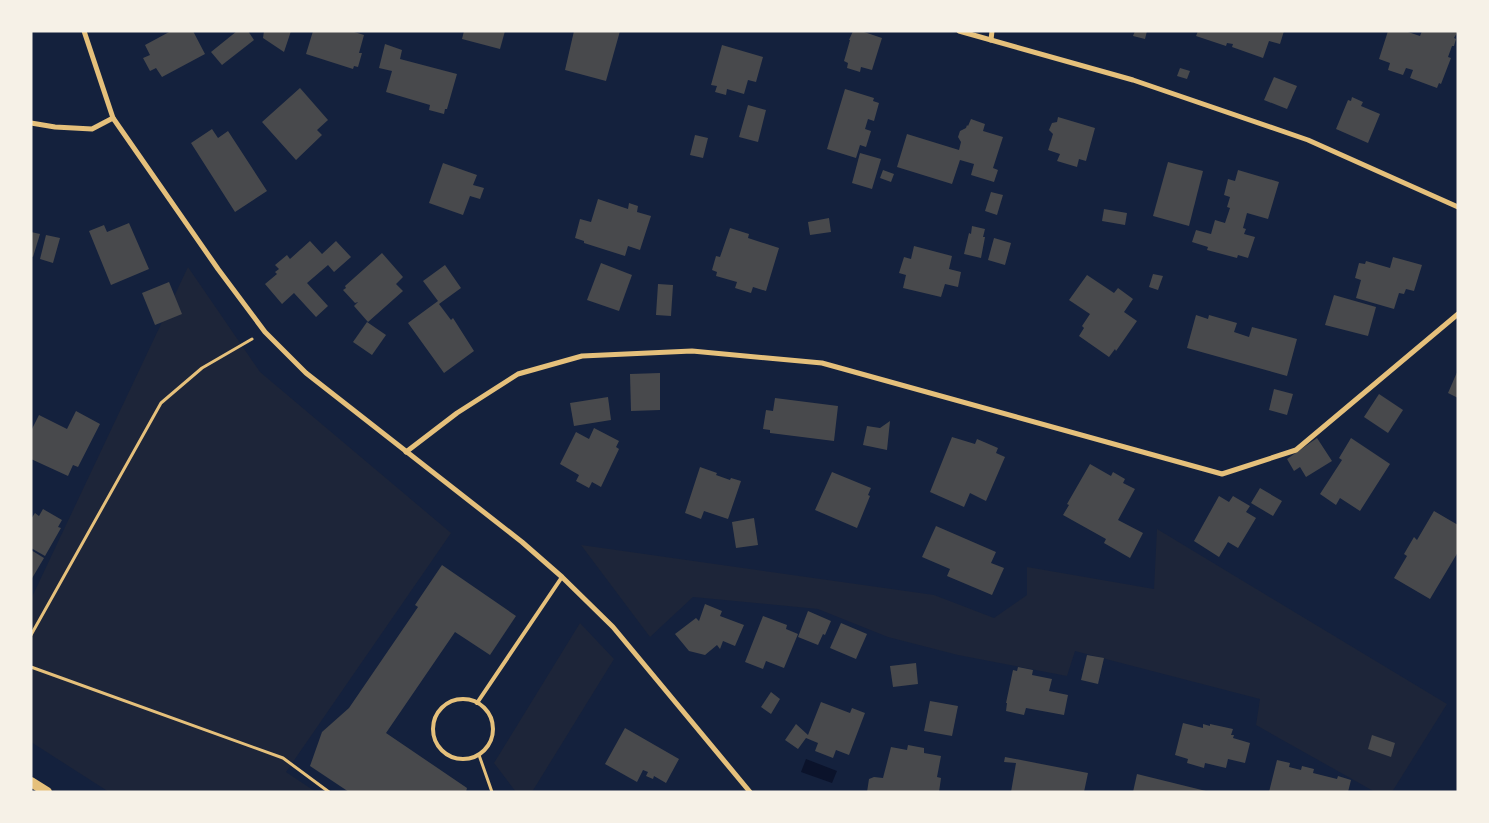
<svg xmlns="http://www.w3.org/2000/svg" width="1489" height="823" viewBox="0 0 1489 823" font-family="Ubuntu,sans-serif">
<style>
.green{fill:#1d2539}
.water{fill:#0b132b}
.building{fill:#48494c}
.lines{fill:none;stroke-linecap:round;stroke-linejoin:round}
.path{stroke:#e5c07b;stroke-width:3}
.service{stroke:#e5c07b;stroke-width:4}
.minor{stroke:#e5c07b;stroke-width:5}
.secondary{stroke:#e5c07b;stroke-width:10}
</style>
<rect width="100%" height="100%" fill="#14213d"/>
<g class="green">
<polygon points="188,267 260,372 451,533 286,772 316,792 109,792 31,742 31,599"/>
<polygon points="1157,529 1447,704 1392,792 1375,792 1256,725 1260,699 1075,651 1067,676 958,655 888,637 818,609 693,597 650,637 581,545 934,595 994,618 1027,595 1027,567 1154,589"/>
<polygon points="580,623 614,659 532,792 516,792 494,763"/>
</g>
<polygon class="water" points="806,759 837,771 832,783 801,772"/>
<g class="building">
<polygon points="171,31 193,31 205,54 162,77 156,68 150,71 143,58 150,55 145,45"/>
<polygon points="237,31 248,31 254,40 222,65 211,52"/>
<polygon points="264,31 291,31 284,52 263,38"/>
<polygon points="313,31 351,31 364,35 359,53 362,53 358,67 354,66 353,69 306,54"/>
<polygon points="464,31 505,31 500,49 462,39"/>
<polygon points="574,31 620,31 606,81 565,70"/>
<polygon points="853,31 861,31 882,38 872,70 861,67 860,72 847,68 848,63 844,61 850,40 849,40"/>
<polygon points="1135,31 1147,31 1145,39 1133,36"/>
<polygon points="1198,31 1284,31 1280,44 1269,41 1263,58 1232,47 1233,44 1227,43 1226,46 1196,36"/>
<polygon points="1388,31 1405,31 1420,36 1422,31 1458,31 1454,38 1456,39 1454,46 1452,46 1448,57 1451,58 1441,84 1439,83 1437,88 1410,78 1413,70 1406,68 1403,75 1388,70 1390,63 1379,59"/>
<polygon points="385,44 402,50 400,59 457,74 447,109 445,109 444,114 429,110 430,105 386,92 392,71 379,68"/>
<polygon points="722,45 763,57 756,82 748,80 744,94 727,89 726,95 715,92 717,86 711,85"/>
<polygon points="1180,68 1190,71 1187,79 1177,76"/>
<polygon points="1274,77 1297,86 1287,109 1264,100"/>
<polygon points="300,88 328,120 317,130 322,135 296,160 262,122"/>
<polygon points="845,89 874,98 873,101 879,103 874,121 868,119 865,129 871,131 866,147 860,145 856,158 827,149"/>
<polygon points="1352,97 1363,102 1361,106 1380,114 1368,143 1336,129 1348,100 1351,101"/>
<polygon points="748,105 766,110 758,142 739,137"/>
<polygon points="1058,117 1095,128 1086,161 1079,159 1077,167 1057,161 1060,154 1048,150 1053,134 1049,130 1052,123 1057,122"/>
<polygon points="971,119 985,124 983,131 1003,137 993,168 998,170 994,182 971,175 974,164 960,160 952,184 897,167 907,134 959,150 961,142 958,137 960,131 966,128 967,125 968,126"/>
<polygon points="212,129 218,138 228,131 267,191 235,212 191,143"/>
<polygon points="695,135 708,138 703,158 690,155"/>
<polygon points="860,153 881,159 872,189 852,183"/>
<polygon points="1168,162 1203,171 1189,226 1153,216"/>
<polygon points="443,163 477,175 473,185 484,188 480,199 470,196 463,215 429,203"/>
<polygon points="883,170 894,174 891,182 880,178"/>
<polygon points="1238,170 1279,182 1268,219 1247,213 1243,228 1246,229 1244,234 1255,237 1248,258 1238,255 1237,258 1207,250 1208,247 1192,242 1196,230 1211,234 1215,220 1225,223 1230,208 1227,207 1230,197 1224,195 1228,179 1235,181"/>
<polygon points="991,192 1003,195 997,215 985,211"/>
<polygon points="598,199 628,209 629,203 638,206 637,212 651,216 640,250 628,246 625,256 584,243 584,241 575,238 580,219 591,222"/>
<polygon points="1104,209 1127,213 1125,225 1102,221"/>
<polygon points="829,218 831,232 810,235 808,222"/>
<polygon points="129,223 149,269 111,285 89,231 104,225 107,232"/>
<polygon points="972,226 985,229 983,237 985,237 981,258 964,254 969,233 971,234"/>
<polygon points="730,228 749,234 748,238 779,248 766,291 753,287 751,293 735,288 737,282 716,276 717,272 712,270 716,256 720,257"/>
<polygon points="31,232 40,234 33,257 31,256"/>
<polygon points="46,235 60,238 53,263 40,259"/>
<polygon points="994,238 1011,243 1005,265 988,260"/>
<polygon points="310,241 322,254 336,241 351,257 334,272 328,265 307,283 328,306 316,317 294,293 282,304 265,284 277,274 275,272 279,269 275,265 287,255 290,259"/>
<polygon points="914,246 952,256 949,269 961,272 958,287 945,284 941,297 903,288 906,275 899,273 904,257 911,259"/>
<polygon points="382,253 403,277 396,284 403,291 368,322 354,306 358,302 355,303 343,290 346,288 345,286"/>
<polygon points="1393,257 1422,265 1414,291 1406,289 1404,294 1399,293 1394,309 1356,298 1361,280 1355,278 1359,263 1365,264 1366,261 1390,268"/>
<polygon points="601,263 632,275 619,311 587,300"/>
<polygon points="445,265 461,288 439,304 451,320 453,318 474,351 444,373 408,323 438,301 423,281"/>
<polygon points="1153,274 1163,276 1158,290 1149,287"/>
<polygon points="1087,275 1114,293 1118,288 1133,299 1124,312 1137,321 1116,351 1115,349 1109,357 1079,336 1084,328 1082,326 1090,314 1069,300"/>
<polygon points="169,282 182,314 155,325 142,293"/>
<polygon points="658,284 673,285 671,316 656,315"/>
<polygon points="1334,295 1376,307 1368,336 1325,325"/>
<polygon points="1196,315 1208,319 1209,315 1237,323 1234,332 1249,337 1252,327 1297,339 1287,376 1187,348"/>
<polygon points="367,322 386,335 372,355 353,342"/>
<polygon points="1458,370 1458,398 1448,393"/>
<polygon points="660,373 660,410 631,411 630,374"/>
<polygon points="1274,389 1293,394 1287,415 1269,410"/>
<polygon points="1379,394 1403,410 1388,433 1364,417"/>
<polygon points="608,397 611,420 574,426 570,403"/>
<polygon points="775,398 838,406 834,441 770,433 770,430 763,429 766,410 773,411"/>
<polygon points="76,411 100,424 78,467 73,465 68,476 31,459 31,431 39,415 67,429"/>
<polygon points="890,421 887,450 863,445 867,426 880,428"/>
<polygon points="594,428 619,441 616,447 619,449 601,487 592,482 589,488 576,481 579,475 560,464 576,432 589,439"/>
<polygon points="952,437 975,444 977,439 998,448 996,453 1005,457 986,501 970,493 964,507 930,492"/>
<polygon points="1317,438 1332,461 1306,477 1300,467 1294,471 1287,459"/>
<polygon points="1351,438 1390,464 1360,511 1340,498 1336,505 1320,494 1342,460 1339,458"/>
<polygon points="1090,464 1111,476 1113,472 1125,479 1123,483 1135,489 1118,520 1143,533 1130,558 1104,543 1106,539 1063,515 1069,505 1067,504"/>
<polygon points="700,467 717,473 716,475 730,480 731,478 741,481 728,519 704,511 701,519 685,513"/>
<polygon points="832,472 871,488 868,495 870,496 857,528 815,510"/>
<polygon points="1260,488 1282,501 1273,516 1251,503"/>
<polygon points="1219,496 1229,502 1233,496 1250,506 1246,512 1256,518 1238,548 1228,542 1219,557 1194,541"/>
<polygon points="43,509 62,520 58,527 61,528 45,556 31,548 31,519 35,513 39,516"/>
<polygon points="1434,511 1458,525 1458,552 1430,599 1394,578 1407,556 1404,554 1414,537 1417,540"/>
<polygon points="754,518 758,545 736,548 732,522"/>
<polygon points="936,526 996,552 991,563 1004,568 992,595 947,576 950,569 922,557"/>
<polygon points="31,550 44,558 31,580"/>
<polygon points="442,565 516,616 490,655 455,632 386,733 467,788 466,792 349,792 310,766 322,732 349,708 418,607 415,605"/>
<polygon points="705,604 722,611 720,616 744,625 735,646 723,641 720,649 717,645 705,655 689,651 675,634 696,618 699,621"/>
<polygon points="808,611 831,621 825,635 823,634 818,645 798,637"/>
<polygon points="763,616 787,625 786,629 798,634 784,668 766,661 763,669 745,662"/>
<polygon points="841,623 867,634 856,659 830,648"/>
<polygon points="1087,655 1104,658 1098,684 1081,680"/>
<polygon points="916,663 918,684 893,687 890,666"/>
<polygon points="1018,667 1033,670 1032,675 1052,679 1049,691 1068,695 1064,715 1026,708 1024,715 1006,711 1007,703 1006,703 1013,670 1017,671"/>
<polygon points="771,692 780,699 771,714 761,707"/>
<polygon points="930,701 958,706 952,736 924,731"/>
<polygon points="821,702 850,713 852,708 865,713 849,755 836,750 833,758 815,751 818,743 806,738 798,749 785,740 796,724 808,735"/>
<polygon points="1183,723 1203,728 1203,724 1210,726 1210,724 1233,729 1231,735 1234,735 1233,738 1250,743 1245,763 1228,759 1226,768 1205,763 1204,768 1187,763 1188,759 1175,755"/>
<polygon points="625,728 679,759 666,783 654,776 653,779 646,776 648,772 643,770 637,782 605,764"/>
<polygon points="1372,735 1395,743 1391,757 1368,749"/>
<polygon points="908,745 924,748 924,753 941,756 937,777 941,778 939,792 867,792 869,779 874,777 883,778 891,747 907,750"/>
<polygon points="1005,757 1088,773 1084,792 1011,792 1016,763 1004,762"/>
<polygon points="1277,760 1290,763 1289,767 1301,770 1302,766 1314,769 1313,773 1337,779 1338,776 1351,780 1348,792 1269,792"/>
<polygon points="1137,774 1206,791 1206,792 1133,792"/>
</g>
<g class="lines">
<g class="path">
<polyline points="31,635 161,403 202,368 252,339"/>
<polyline points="31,667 283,758 329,792"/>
<polyline points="479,755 492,792"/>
</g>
<g class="service">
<circle cx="463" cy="729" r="30"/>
<polyline points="477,703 562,577"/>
</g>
<g class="minor">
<polyline points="84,31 113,118 218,269 265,332 306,373 522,542 562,577 613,627 750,792"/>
<polyline points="959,31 1133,80 1308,140 1458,207"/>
<polyline points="991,40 992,31"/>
<polyline points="31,123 55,127 92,129 113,118"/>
<polyline points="406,452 457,413 518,374 582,356 692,351 822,363 1222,474 1296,450 1458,314"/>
</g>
<polyline class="secondary" points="31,782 47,792"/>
</g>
<rect width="1489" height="823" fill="none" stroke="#f6f1e7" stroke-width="65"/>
</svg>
